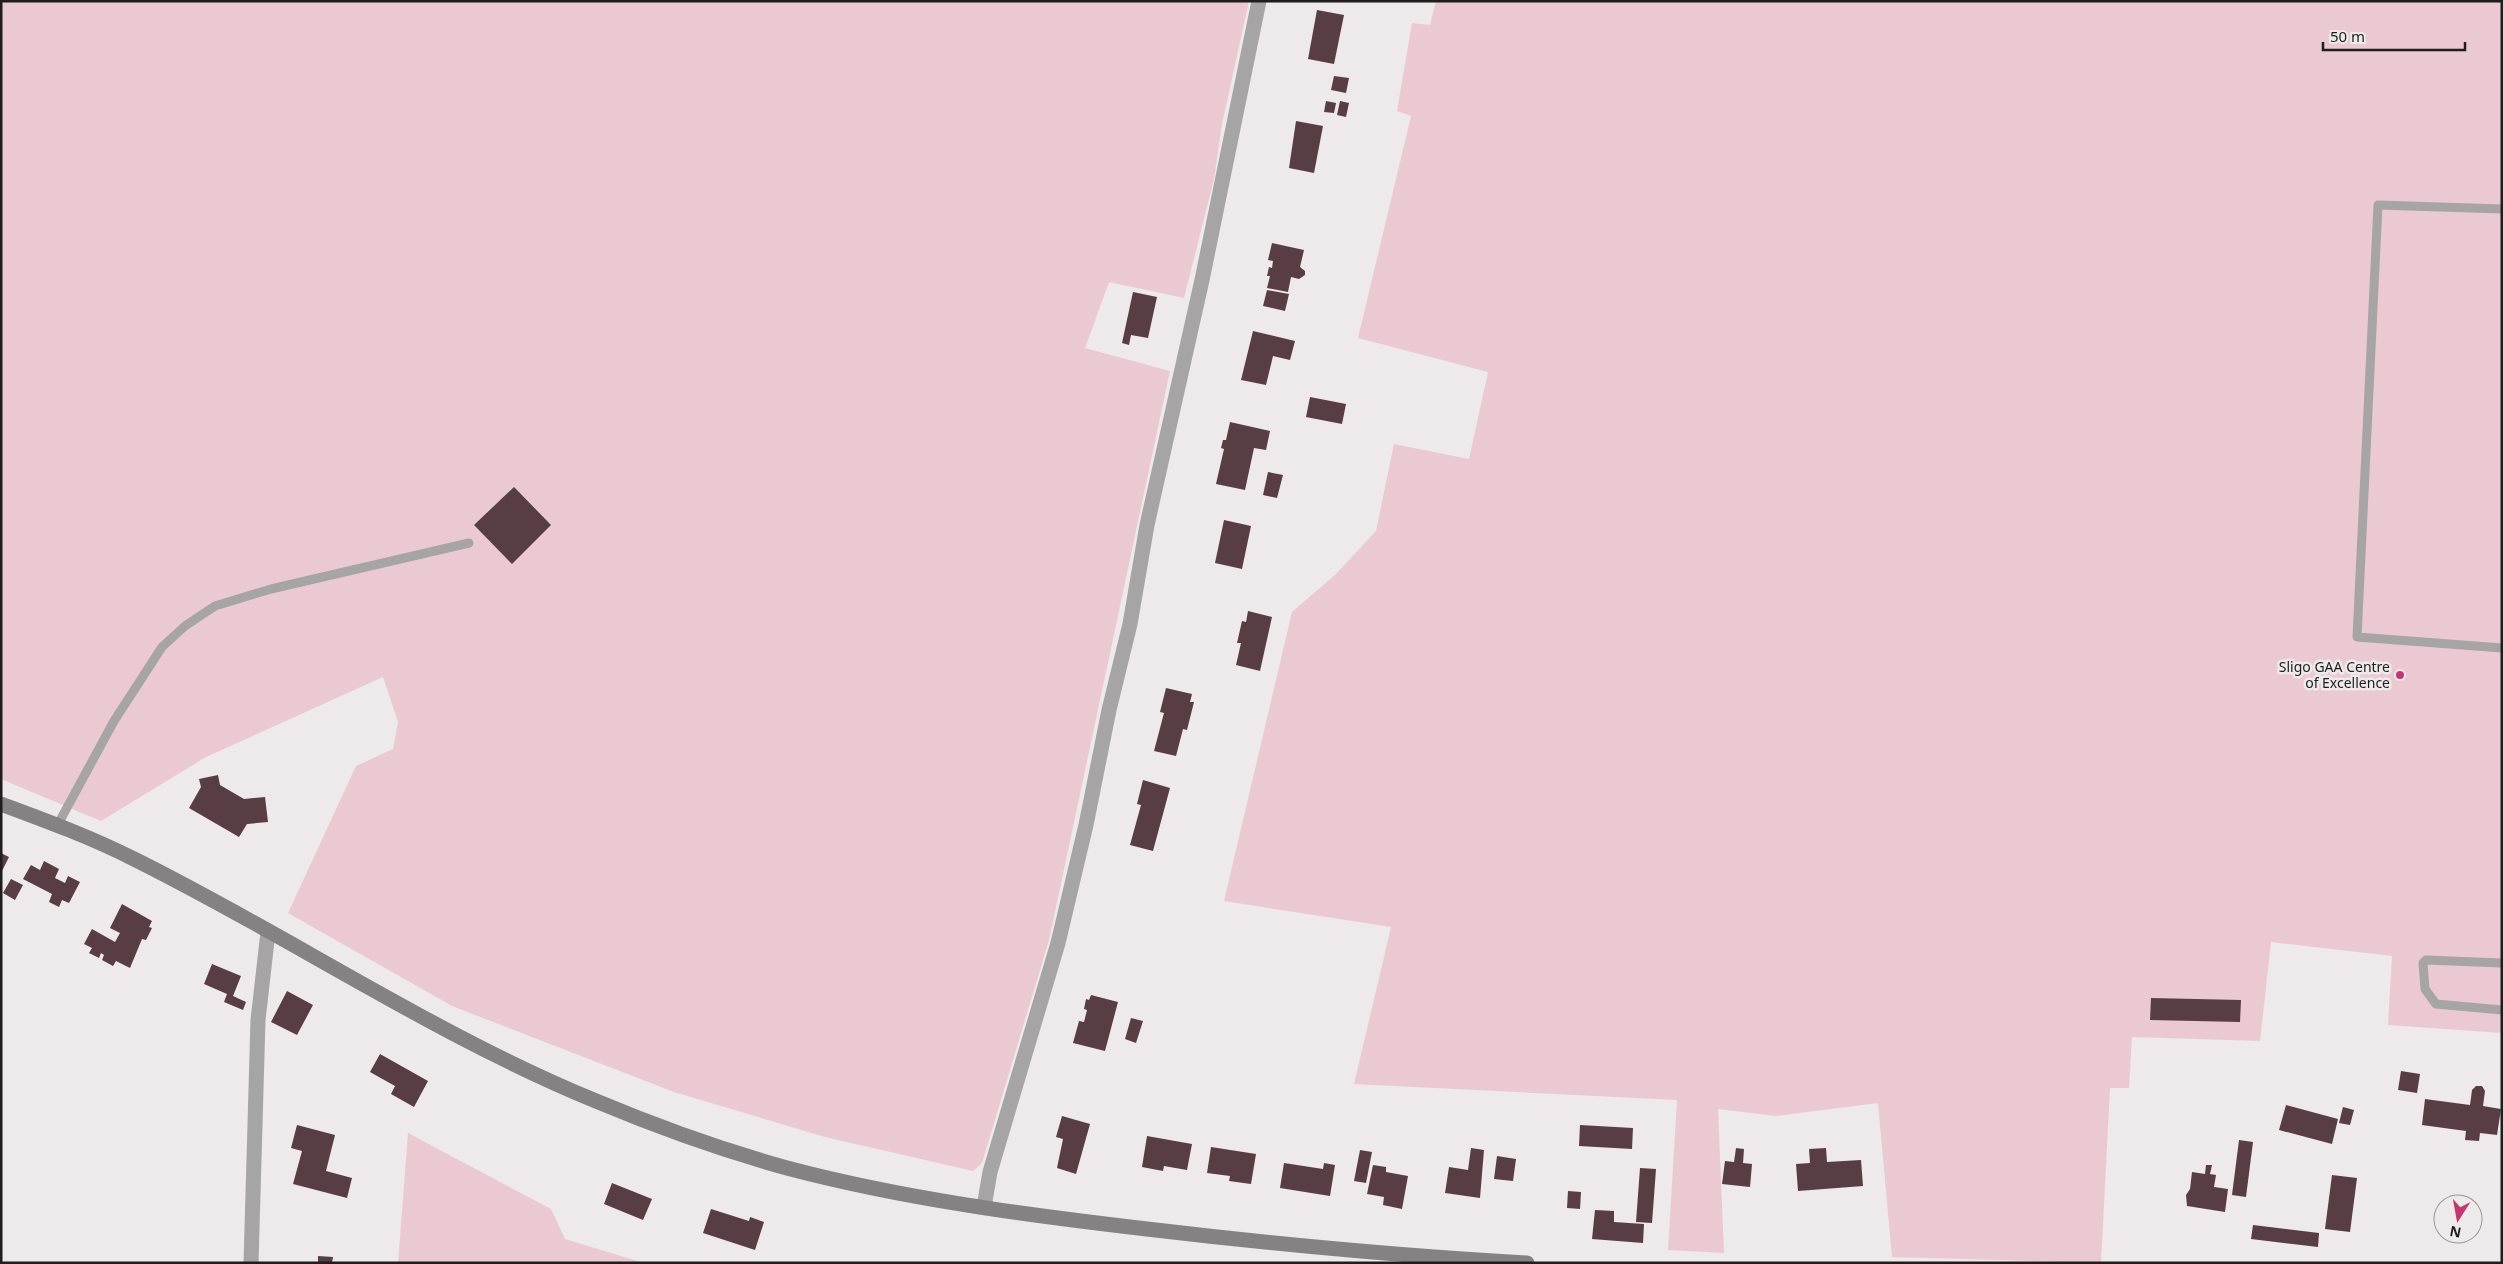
<svg xmlns="http://www.w3.org/2000/svg" width="2503" height="1264" viewBox="0 0 2503 1264" font-family="'Noto Sans',sans-serif">
<style>
.green{fill:#eac9d2}
.building{fill:#593d45}
.lines{fill:none;stroke-linecap:round;stroke-linejoin:round}
.lane{stroke:#a6a4a5;stroke-width:9}
.street{stroke:#a6a4a5;stroke-width:15}
.secondary{stroke:#868283;stroke-width:15}
.poi-dot{fill:#c2376d;stroke:#eee9ea;stroke-width:2}
.labels{text-anchor:middle;stroke-width:5;stroke-linejoin:round;paint-order:stroke}
.poi-label{font-size:14px;fill:#1f1d1e;stroke:#eee9ea;text-anchor:end}
</style>
<rect width="100%" height="100%" fill="#eee9ea"/>
<g class="green">
<polygon points="1,1 1249,1 1222,124 1214,179 1184,298 1109,282 1085,348 1170,371 1049,940 982,1163 973,1171 825,1137 674,1092 452,1006 288,913 356,766 393,749 398,722 383,677 206,757 101,821 1,779"/>
<polygon points="1436,1 2502,1 2502,1033 2388,1025 2392,956 2271,942 2260,1041 2132,1037 2129,1088 2110,1088 2101,1263 1892,1257 1878,1103 1776,1116 1718,1109 1724,1253 1668,1250 1677,1100 1354,1084 1391,927 1224,901 1292,612 1335,575 1376,531 1394,444 1469,459 1488,372 1358,338 1411,116 1397,111 1412,23 1430,25"/>
<polygon points="408,1133 551,1209 565,1239 644,1263 398,1263"/>
</g>
<g class="building">
<polygon points="1317,10 1344,15 1334,64 1308,59"/>
<polygon points="1334,76 1349,78 1346,93 1331,90"/>
<polygon points="1326,101 1336,103 1334,113 1324,112"/>
<polygon points="1340,101 1349,103 1346,117 1337,115"/>
<polygon points="1296,121 1323,126 1314,173 1289,168"/>
<polygon points="1272,243 1304,250 1300,267 1305,271 1305,275 1299,279 1291,277 1288,292 1267,288 1270,276 1267,276 1269,267 1272,268 1273,261 1268,260"/>
<polygon points="1267,290 1289,294 1285,311 1263,306"/>
<polygon points="1133,292 1157,297 1148,338 1131,335 1129,345 1122,343"/>
<polygon points="1253,331 1295,341 1290,360 1273,356 1266,385 1241,380"/>
<polygon points="1310,397 1346,404 1342,424 1306,417"/>
<polygon points="1230,422 1270,431 1266,450 1254,448 1245,490 1216,484 1224,449 1221,448 1223,440 1226,440"/>
<polygon points="1268,472 1283,475 1277,498 1263,495"/>
<polygon points="514,487 551,525 512,564 474,525"/>
<polygon points="1224,520 1251,526 1242,569 1215,563"/>
<polygon points="1248,611 1272,617 1260,671 1236,665 1241,643 1237,643 1242,621 1246,622"/>
<polygon points="1166,688 1192,694 1190,702 1194,702 1187,730 1183,729 1176,756 1154,751 1164,713 1160,712"/>
<polygon points="218,775 220,785 244,799 265,797 268,822 247,824 239,837 189,808 201,787 199,779"/>
<polygon points="1143,780 1170,788 1153,851 1130,845 1141,805 1137,804"/>
<polygon points="1,853 9,857 1,873"/>
<polygon points="44,861 59,869 55,878 65,883 68,876 80,882 69,903 62,900 59,907 49,902 52,894 23,879 31,865 40,870"/>
<polygon points="11,879 23,885 15,900 3,893"/>
<polygon points="122,904 152,921 149,927 152,928 146,940 142,939 130,968 116,961 113,966 102,960 104,955 101,953 99,958 89,953 92,948 84,944 92,929 115,942 120,933 110,928"/>
<polygon points="212,964 241,976 233,996 246,1002 243,1010 224,1002 227,994 204,984"/>
<polygon points="287,991 313,1005 297,1035 271,1022"/>
<polygon points="1091,995 1118,1002 1105,1051 1073,1043 1079,1021 1084,1022 1087,1010 1084,1009 1086,999 1089,1000"/>
<polygon points="2151,998 2241,1000 2240,1022 2150,1020"/>
<polygon points="1131,1018 1143,1021 1136,1043 1125,1039"/>
<polygon points="380,1054 428,1081 414,1107 391,1094 395,1086 370,1072"/>
<polygon points="2401,1071 2420,1074 2417,1093 2398,1090"/>
<polygon points="2476,1086 2482,1086 2485,1091 2483,1106 2501,1109 2497,1135 2480,1133 2479,1141 2465,1140 2466,1131 2422,1125 2425,1099 2470,1105 2472,1090"/>
<polygon points="2286,1105 2338,1119 2332,1144 2279,1130"/>
<polygon points="2343,1107 2354,1110 2350,1125 2339,1123"/>
<polygon points="1062,1116 1090,1124 1076,1174 1057,1168 1063,1139 1056,1137"/>
<polygon points="297,1125 335,1135 326,1171 352,1178 347,1198 293,1184 302,1151 291,1148"/>
<polygon points="1580,1125 1633,1128 1632,1149 1579,1146"/>
<polygon points="1147,1136 1192,1144 1187,1170 1164,1166 1163,1171 1142,1167"/>
<polygon points="2239,1140 2253,1142 2246,1197 2232,1195"/>
<polygon points="1211,1147 1256,1154 1251,1184 1229,1181 1230,1176 1207,1173"/>
<polygon points="1471,1148 1484,1150 1480,1198 1445,1193 1449,1167 1468,1170"/>
<polygon points="1736,1148 1744,1149 1743,1163 1752,1164 1750,1187 1722,1184 1725,1161 1734,1162"/>
<polygon points="1826,1148 1827,1162 1861,1160 1863,1186 1798,1191 1796,1164 1810,1163 1809,1149"/>
<polygon points="1360,1150 1372,1152 1366,1183 1354,1181"/>
<polygon points="1497,1156 1516,1159 1513,1181 1494,1179"/>
<polygon points="1284,1163 1323,1169 1324,1163 1335,1165 1330,1196 1280,1188"/>
<polygon points="1373,1165 1386,1167 1386,1172 1408,1176 1402,1209 1383,1205 1384,1197 1367,1194"/>
<polygon points="2206,1165 2212,1165 2210,1174 2216,1175 2214,1187 2228,1189 2225,1212 2187,1206 2186,1195 2190,1189 2192,1172 2205,1174"/>
<polygon points="1640,1168 1656,1169 1652,1223 1636,1222"/>
<polygon points="2332,1175 2357,1178 2350,1232 2325,1229"/>
<polygon points="612,1183 652,1199 643,1220 604,1204"/>
<polygon points="1568,1191 1581,1192 1580,1209 1567,1208"/>
<polygon points="711,1209 749,1221 750,1217 764,1222 755,1250 703,1233"/>
<polygon points="1595,1210 1614,1211 1614,1222 1644,1224 1643,1243 1592,1239"/>
<polygon points="2253,1225 2319,1233 2318,1247 2251,1239"/>
<polygon points="318,1256 333,1257 332,1263 318,1263"/>
</g>
<g class="lines">
<g class="lane">
<polyline points="2502,209 2378,205 2357,637 2502,648"/>
<polyline points="57,826 114,721 162,647 185,626 215,606 271,589 469,543"/>
<polyline points="2502,963 2426,960 2423,963 2425,989 2436,1004 2502,1010"/>
</g>
<g class="street">
<polyline points="984,1207 990,1172 1058,943 1086,825 1109,710 1130,624 1147,525 1202,280 1259,1"/>
<polyline points="251,1263 258,1020 268,932"/>
</g>
<path class="secondary" d="M 1,804 C 47,821 93,838 136,860 C 291,937 435,1035 596,1101 C 658,1127 722,1150 787,1168 C 904,1199 1027,1215 1147,1229 C 1273,1244 1400,1256 1527,1263"/>
</g>
<circle class="poi-dot" cx="2400" cy="675" r="5"/>
<g class="labels">
<g class="poi-label">
<text x="2390" y="672">Sligo GAA Centre<tspan x="2390" dy="16">of Excellence</tspan></text>
</g>
</g>
<rect width="2503" height="1264" fill="none" stroke="#1f1d1e" stroke-width="5"/>
<g transform="translate(2458 1219) rotate(191)"><circle r="24" fill="#eee9ea" stroke="#9b9798"/>
<path d="M0-4L9 19L0 12L-9 19Z" fill="#c2376d"/>
<text y="-8" font-size="14" font-weight="bold" text-anchor="middle" fill="#1f1d1e">N</text>
</g>
<path d="M2323 42v8h142v-8" fill="none" stroke="#1f1d1e" stroke-width="2.5"/>
<text x="2330" y="42" font-size="15" fill="#1f1d1e" stroke="#eee9ea" stroke-width="4" paint-order="stroke">50 m</text>
</svg>
